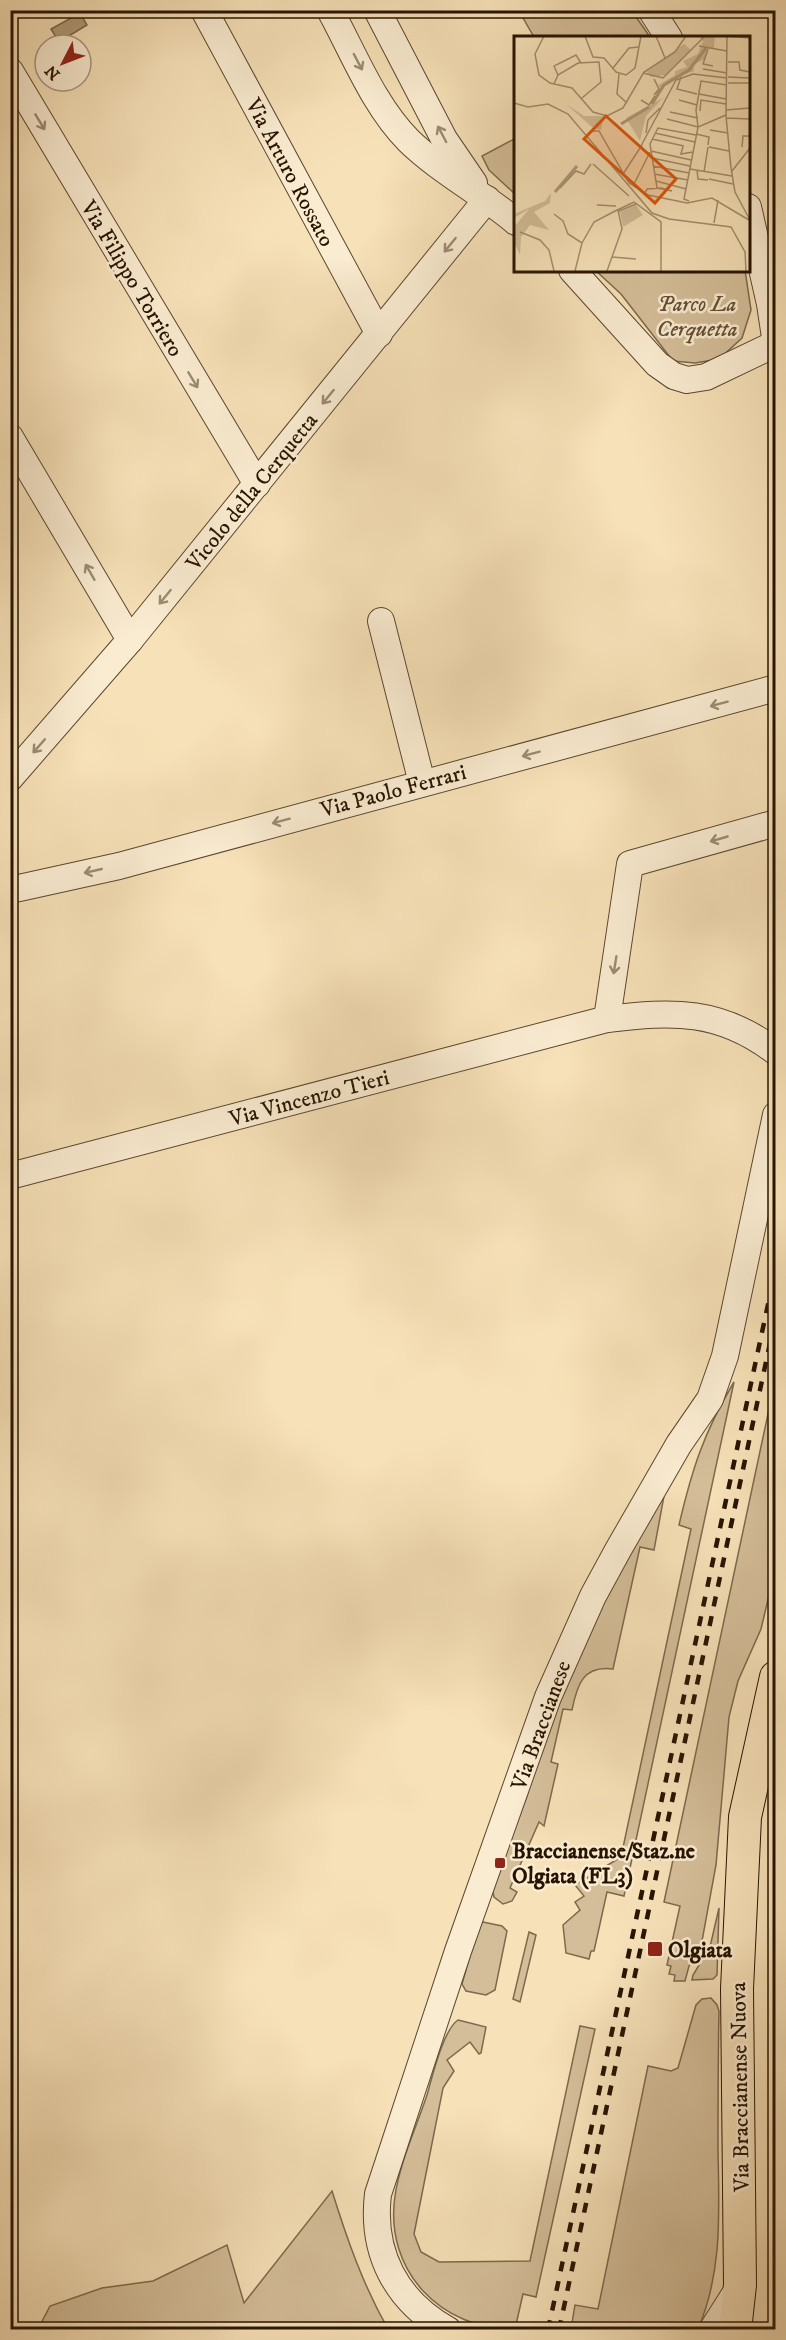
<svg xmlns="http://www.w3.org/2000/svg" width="786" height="2340" viewBox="0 0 786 2340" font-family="'IM FELL DW Pica',serif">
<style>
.green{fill:#d4be99;stroke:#7e694c;stroke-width:1.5}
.water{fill:#b09b79;stroke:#796549;stroke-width:1.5}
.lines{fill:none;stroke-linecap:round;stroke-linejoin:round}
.minor-casing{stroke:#5b472e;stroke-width:28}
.major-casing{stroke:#271400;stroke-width:34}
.minor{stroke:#faecd1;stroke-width:26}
.major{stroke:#f7e1b8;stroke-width:32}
.rail{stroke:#271400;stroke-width:4.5;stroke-dasharray:10 10;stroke-linecap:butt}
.oneway{stroke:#9b8b73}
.poi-dot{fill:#8f2418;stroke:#faecd1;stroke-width:2}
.labels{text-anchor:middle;stroke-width:5;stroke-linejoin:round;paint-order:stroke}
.street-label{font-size:22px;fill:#271400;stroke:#faecd1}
.park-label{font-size:22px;font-style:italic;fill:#645036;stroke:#faecd1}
.poi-label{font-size:22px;font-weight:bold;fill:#271400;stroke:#faecd1;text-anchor:start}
.inset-river{fill:none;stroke:#b09b79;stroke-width:3}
.inset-road{fill:none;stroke:#a48f6e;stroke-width:1.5}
.view{fill:#de560b;fill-opacity:0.15;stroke:#de560b;stroke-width:3}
.inset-edge{fill:none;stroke:#271400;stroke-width:3}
</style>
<rect width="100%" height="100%" fill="#f7e1b8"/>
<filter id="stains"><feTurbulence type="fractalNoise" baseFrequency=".00333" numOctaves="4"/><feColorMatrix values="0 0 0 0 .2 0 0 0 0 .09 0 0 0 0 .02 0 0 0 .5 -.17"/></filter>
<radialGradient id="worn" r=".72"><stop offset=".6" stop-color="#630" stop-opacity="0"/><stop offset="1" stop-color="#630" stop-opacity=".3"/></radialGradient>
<g class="green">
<polygon points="519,11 632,11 650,37 534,37"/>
<polygon points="516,138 516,195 489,170 482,156"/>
<polygon points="595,270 745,270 751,310 742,338 719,359 695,363 673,361 621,294"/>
<polygon points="775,1381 775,1570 761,1629 738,1681 729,1717 716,1865 700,1952 689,1966 685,1981 674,1981 675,1975 669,1974 671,1966 667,1965 680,1906 664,1902"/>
<path d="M 734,1382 L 624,1896 L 607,1892 L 594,1951 L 591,1951 L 589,1959 L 566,1953 L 563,1925 L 580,1910 L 575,1902 L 584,1896 L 575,1885 L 621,1857 L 691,1529 L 679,1525 C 692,1469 704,1432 734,1382 Z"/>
<path d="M 664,1496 L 654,1550 L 640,1547 L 613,1669 C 583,1665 577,1685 572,1710 L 563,1709 L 551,1762 L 558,1764 L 544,1826 L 539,1822 L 510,1888 L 517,1892 L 512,1901 L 503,1904 L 494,1897 L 492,1888 L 527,1796 L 555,1703 L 635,1537 Z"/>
<polygon points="719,1908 717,1975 713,1979 692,1980 693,1975 710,1947"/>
<polygon points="483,1922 502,1926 507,1931 495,1990 486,1995 466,1991 462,1984 479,1924"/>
<polygon points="529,1932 536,1935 520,2002 513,1999"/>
<path d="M 711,1998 L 717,2005 L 719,2011 C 718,2057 718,2103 718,2149 C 719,2211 723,2271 698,2329 L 571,2329 L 575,2305 L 598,2309 L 648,2066 L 671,2071 L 678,2068 L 696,2005 L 702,1999 Z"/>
<path d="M 458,2020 L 486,2027 L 481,2053 L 479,2054 L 470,2042 L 447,2060 L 454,2071 L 443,2088 L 414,2234 L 421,2252 L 439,2262 L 530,2261 L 580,2026 L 595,2029 L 536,2297 L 523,2294 L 515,2329 C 441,2330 384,2271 395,2196 C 400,2162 416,2128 427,2095 C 432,2078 443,2030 458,2020 Z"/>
<path d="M 332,2191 C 347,2239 363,2285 388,2329 L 38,2329 L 50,2306 L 102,2288 L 153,2281 L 227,2245 L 244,2303 Z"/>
</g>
<polygon class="water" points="80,13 87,25 59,42 51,29"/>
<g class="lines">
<g class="minor-casing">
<g id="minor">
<polyline points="204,10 379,334"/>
<path d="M 330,10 C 354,54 374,106 409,141 C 441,172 482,193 516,222"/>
<polyline points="377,10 444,139 474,183"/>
<polyline points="651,10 669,38"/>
<polyline points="10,71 257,484"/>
<polyline points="748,207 770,304 776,344"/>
<polyline points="572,270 657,364 674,376 687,380 706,377 775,344"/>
<polyline points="10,437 130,640"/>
<polyline points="381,621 422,783"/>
<polyline points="10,778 130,640 487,199"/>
<polyline points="10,890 119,866 776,688"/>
<polyline points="607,1019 630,864 776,823"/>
<path d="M 10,1176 L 607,1019 C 673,1011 720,1009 776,1052"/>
<path d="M 448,2330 C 396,2301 371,2253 378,2194 L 458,1951 L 548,1697 L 593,1596 L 618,1550 L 679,1444 L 710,1399 L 725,1356 L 776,1115"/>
<polyline points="712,2330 740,2286"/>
</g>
</g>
<g class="major-casing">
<polyline id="major" points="735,2330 740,2285 737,1989 745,1817 776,1677"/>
</g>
<use href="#minor" class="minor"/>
<use href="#major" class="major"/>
<g class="rail">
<polyline points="548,2330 776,1267"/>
<polyline points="559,2330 776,1315"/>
</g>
</g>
<defs><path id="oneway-shaft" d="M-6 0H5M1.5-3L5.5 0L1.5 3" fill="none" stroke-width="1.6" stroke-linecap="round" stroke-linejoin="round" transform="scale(1.5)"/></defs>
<g class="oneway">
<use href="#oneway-shaft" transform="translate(358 62) rotate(62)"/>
<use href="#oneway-shaft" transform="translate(40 122) rotate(59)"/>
<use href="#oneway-shaft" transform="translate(442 134) rotate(-118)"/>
<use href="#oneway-shaft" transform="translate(450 245) rotate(129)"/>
<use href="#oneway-shaft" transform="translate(193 380) rotate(59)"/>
<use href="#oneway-shaft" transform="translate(328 397) rotate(129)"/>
<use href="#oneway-shaft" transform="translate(90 572) rotate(-120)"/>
<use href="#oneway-shaft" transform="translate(165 597) rotate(129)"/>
<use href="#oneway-shaft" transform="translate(719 704) rotate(165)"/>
<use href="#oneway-shaft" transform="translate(39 746) rotate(131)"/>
<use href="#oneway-shaft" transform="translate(531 754) rotate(165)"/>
<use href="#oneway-shaft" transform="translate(281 821) rotate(165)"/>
<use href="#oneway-shaft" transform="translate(719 839) rotate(164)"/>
<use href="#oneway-shaft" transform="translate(93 871) rotate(167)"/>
<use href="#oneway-shaft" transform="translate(615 965) rotate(99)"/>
</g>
<g class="poi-dot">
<rect x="494" y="1857" width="12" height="12" rx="3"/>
<rect x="647" y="1941" width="16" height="16" rx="3"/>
</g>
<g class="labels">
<g class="street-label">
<text transform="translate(291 172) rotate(62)" y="8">Via Arturo Rossato</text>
<text transform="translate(133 278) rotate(59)" y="8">Via Filippo Torriero</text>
<text transform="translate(251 491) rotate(-51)" y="8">Vicolo della Cerquetta</text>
<text transform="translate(393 790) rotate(-15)" y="8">Via Paolo Ferrari</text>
<text transform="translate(309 1097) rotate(-15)" y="8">Via Vincenzo Tieri</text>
<text transform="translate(540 1725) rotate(-70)" y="8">Via Braccianese</text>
<text transform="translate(739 2087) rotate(-91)" y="8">Via Braccianense Nuova</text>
</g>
<g class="park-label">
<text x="697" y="311">Parco La<tspan x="697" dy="25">Cerquetta</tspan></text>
</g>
<g class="poi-label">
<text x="512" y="1858">Braccianense/Staz.ne<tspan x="512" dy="25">Olgiata (FL3)</tspan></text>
<text x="668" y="1957">Olgiata</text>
</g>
</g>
<g transform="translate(514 36)">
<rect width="236" height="236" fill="#f7e1b8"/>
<path d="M 184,0 L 201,0 L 200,12 L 193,13 L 190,23 L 179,29 L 180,35 L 160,42 L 146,53 L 145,49 L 161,39 L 161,35 L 173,31 L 169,25 L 184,18 L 189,5 ZM 170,8 L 177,14 L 171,21 L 152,39 L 137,41 L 132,35 ZM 149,62 L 132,80 L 126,105 L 112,82 ZM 52,68 L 70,80 L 90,80 L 87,94 L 79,92 ZM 37,157 L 36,167 L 20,176 L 35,194 L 16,189 L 7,201 L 6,219 L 0,206 L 0,191 L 15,173 L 0,182 L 0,178 L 31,165 ZM 122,169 L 129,179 L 109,191 L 106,176 Z" fill="#d4be99"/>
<path class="inset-river" d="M 138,68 L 150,49 L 175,34 L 192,12M 107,88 L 135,71M 41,156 L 63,130"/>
<path class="inset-road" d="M 30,0 L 21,18 L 25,39 L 36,47 L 58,52 L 79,76 L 93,80 L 109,72 L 130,36 L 161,16 L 172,0M 71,0 L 79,21 L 90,22 L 102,36 L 112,39 L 121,32 L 127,0M 142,0 L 151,22M 213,0 L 236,2M 213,0 L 212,80 L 217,132 L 221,156 L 236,184M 185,10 L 213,15M 194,13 L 189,28 L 199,30M 214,26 L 225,26 L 226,34 L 236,36M 99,32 L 115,12 L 125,11M 189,33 L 213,37M 129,37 L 149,42 L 191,0M 105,38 L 103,58 L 113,67M 44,39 L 40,30 L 62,19 L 67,27M 167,41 L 163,53 L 183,58M 214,41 L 236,42M 140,43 L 145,53 L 140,59 L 144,55M 214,47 L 236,47M 40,48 L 44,39 L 64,27 L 85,26 L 87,46 L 68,62M 185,58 L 212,63M 127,64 L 135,69 L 141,60M 165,64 L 183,69M 0,67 L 14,71 L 34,68 L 54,78 L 138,177 L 155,183 L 217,191 L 231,216 L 232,235M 212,74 L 236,72M 186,75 L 187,64 L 212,68M 156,76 L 184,82M 212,82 L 236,83M 153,83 L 184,91 L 182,74 L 187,45 L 213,49M 196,94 L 214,97M 77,95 L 85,95 L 115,147 L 134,159 L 173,167 L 198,162 L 235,184M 132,97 L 134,84 L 146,72M 141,97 L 181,106M 182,98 L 195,101 L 194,109M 138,103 L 170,110M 127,110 L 162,44 L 179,38 L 213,42M 169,110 L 167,118 L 179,116M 195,111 L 215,115M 228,111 L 229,100 L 236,100M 137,115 L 177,124M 138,122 L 176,130M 79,128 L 115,160M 139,130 L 175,137M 176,133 L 218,140M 183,134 L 184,143 L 194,144M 218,135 L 236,112M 190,136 L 194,111M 109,138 L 128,109M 140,138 L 174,144M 195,143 L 219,148M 142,145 L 172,153M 119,150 L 136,116M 46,152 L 62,135 L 70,138 L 77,128M 143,152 L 136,108 L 144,92 L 182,99M 131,157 L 133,153 L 147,152 L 158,155 L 143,152M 175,165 L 170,163 L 184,91 L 212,79M 83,169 L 102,170M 101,175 L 120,166 L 147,186 L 147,235M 105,175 L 122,168M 40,178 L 49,185 L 54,198 L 68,207M 200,187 L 204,164M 6,196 L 26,204 L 35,214 L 40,235M 98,221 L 122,223M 61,235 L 68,207 L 80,186 L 103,174M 93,235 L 108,193 L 104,174"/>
<path class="view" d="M 92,80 L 162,143 L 141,167 L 70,103 Z"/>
<rect width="236" height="236" class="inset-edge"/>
</g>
<rect width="786" height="2340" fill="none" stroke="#f7e1b8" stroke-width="36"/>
<rect x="12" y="12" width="762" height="2316" fill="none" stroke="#271400" stroke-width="3"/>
<rect x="18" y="18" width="750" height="2304" fill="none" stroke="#271400" stroke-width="1.5"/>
<g transform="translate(63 63) rotate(228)"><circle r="28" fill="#faecd1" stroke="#a6967d" stroke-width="1.5"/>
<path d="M0-4.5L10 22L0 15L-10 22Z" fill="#8f2418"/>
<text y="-9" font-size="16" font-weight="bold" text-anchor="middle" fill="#271400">N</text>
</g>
<rect width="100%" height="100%" filter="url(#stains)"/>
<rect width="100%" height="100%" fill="url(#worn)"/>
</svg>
